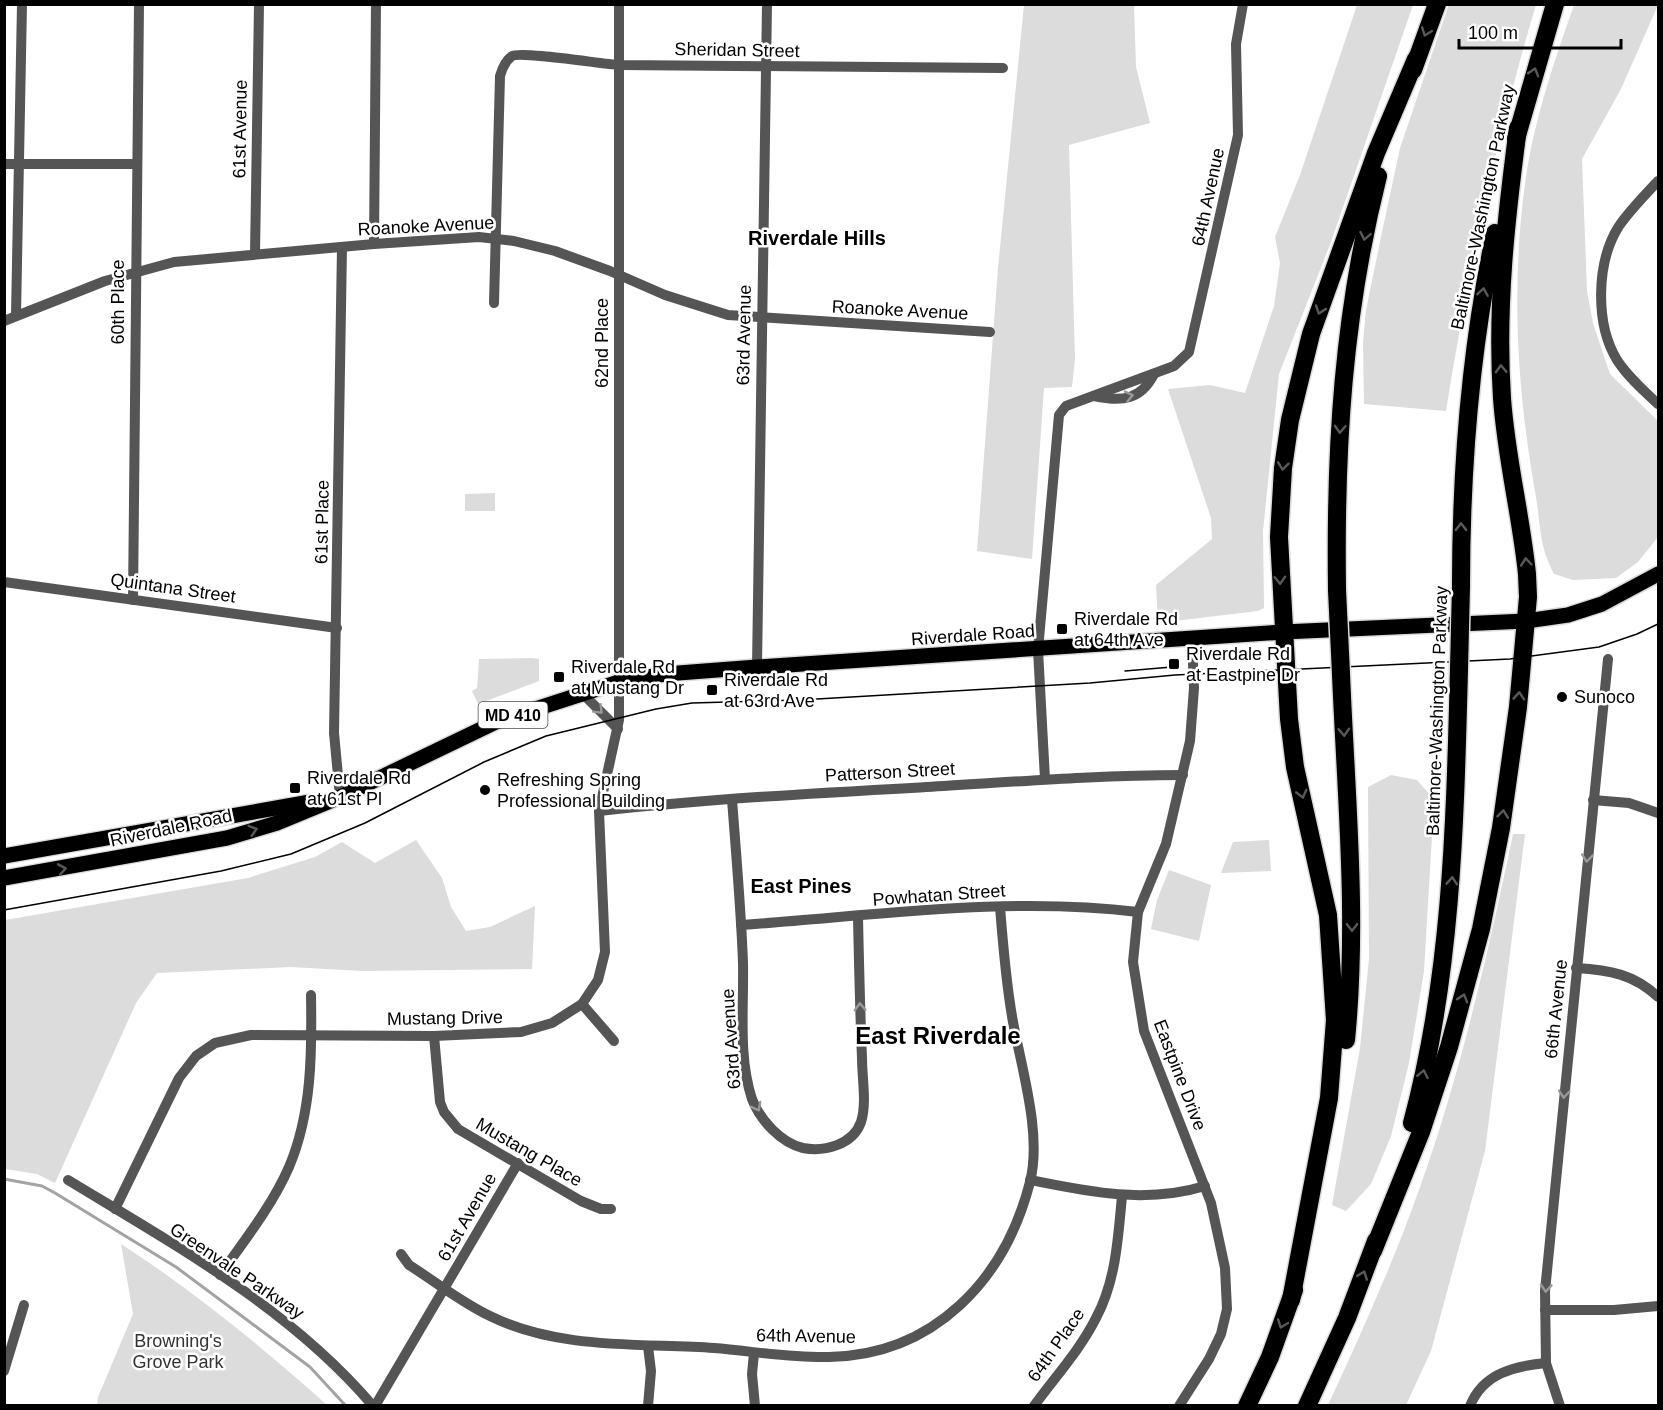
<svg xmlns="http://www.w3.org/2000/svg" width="1663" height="1410" viewBox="0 0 1663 1410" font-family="Helvetica,sans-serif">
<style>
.green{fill:#dcdcdc}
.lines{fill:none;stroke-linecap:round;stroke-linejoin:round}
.stream{stroke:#a3a3a3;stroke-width:3}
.primary-casing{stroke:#dbdbdb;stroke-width:18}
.highway-casing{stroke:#dbdbdb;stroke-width:21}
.street{stroke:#555;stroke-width:10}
.primary{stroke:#000;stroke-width:15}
.highway{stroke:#000;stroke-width:18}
.tram{stroke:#000;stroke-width:1.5}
.highway-bridge-casing{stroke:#dbdbdb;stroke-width:21;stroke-linecap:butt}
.highway-bridge{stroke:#000;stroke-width:18}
.oneway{stroke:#595959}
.oneway2{stroke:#999}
.poi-dot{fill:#000;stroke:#fff;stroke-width:2}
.labels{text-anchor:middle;stroke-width:5;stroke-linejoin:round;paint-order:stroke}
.shield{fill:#fff;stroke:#4c4c4c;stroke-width:1.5}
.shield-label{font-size:16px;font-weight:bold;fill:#000}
.street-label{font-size:18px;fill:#000;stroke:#fff}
.poi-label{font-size:18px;fill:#000;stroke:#fff;text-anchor:start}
.park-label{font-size:18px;fill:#333;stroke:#fff}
.neighbourhood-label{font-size:20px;font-weight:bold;fill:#000;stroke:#fff}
.district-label{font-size:24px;font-weight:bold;fill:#000;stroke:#fff}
</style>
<rect width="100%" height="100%" fill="#fff"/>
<g class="green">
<path d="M 1449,4 L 1536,5 C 1496,138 1468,274 1446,411 L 1364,404 L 1363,342 L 1366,310 L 1382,232 L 1400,148 Z"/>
<polygon points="1024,5 1134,5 1136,67 1150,123 1069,145 1075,359 1072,387 1044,388 1032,559 977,551 998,268"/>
<polygon points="1357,5 1413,5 1331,242 1279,374 1263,531 1264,608 1258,611 1158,623 1156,585 1212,539 1211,518 1168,389 1210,385 1245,393 1274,306 1280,263 1275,237 1300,175"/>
<path d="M 1574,5 L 1658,5 L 1621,89 L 1582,159 L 1587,291 L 1593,323 L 1610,374 L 1658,421 L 1658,537 L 1638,562 L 1616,578 L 1573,580 L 1554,574 C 1538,543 1541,524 1535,491 C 1517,390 1511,286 1525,184 C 1533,123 1554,62 1574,5 Z"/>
<polygon points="495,493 495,511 465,511 465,494"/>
<polygon points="532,658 539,659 539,681 478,704 472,691 477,688 479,659"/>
<polygon points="1391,775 1417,780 1431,796 1432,836 1424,971 1409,1063 1391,1136 1371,1184 1346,1211 1332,1205 1360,1048 1369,959 1368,787"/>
<path d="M 1513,834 L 1525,834 L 1485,1151 L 1431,1351 L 1406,1405 L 1328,1405 C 1361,1334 1394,1261 1420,1187 C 1461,1072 1488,953 1513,834 Z"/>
<polygon points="416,840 442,878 451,907 466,931 490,927 535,906 532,969 363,971 291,967 157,973 136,1003 55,1183 37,1174 5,1169 5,920 248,878 315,857 342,842 375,863"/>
<polygon points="1269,840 1271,871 1221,873 1233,842"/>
<polygon points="1169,870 1211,885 1199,941 1151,929 1157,900"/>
<path d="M 121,1244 C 194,1291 262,1347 327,1405 L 97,1405 L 98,1397 L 133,1314 Z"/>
</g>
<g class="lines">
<polyline class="stream" points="4,1179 42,1186 55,1193 176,1267 310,1367 346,1406"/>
<g class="primary-casing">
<g id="primary">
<polyline points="4,856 310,802"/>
<polyline points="4,878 227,838 277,823 340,797 498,721 619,682 665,674 757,667 1283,632 1526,621 1568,615 1602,604 1658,574"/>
</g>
</g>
<g class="highway-casing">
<g id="highway">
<polyline points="1413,70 1437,4"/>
<polyline points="1516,139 1555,4"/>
<path d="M 1461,586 C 1461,467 1470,350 1495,233"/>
<path d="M 1337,590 C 1335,447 1343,315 1378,176"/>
<path d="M 1341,674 C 1346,796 1358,918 1346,1040"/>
<path d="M 1412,1123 C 1452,975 1455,822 1459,669"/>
<path d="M 1373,1251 L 1421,1132 L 1449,1047 L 1481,929 L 1501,828 L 1518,707 L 1528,597 L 1527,574 C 1521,515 1506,457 1502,398 C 1496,307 1506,218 1518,128"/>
<polyline points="1291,1300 1329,1098 1335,1020 1328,915 1295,767 1289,719 1279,537 1283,468 1290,420 1311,334 1376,153 1416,59"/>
<polyline points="1247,1406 1270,1357 1294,1290"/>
<polyline points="1307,1406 1347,1318 1376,1241"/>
</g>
</g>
<g class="street">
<polyline points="4,164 136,164"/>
<path d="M 1658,181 C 1645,195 1630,210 1619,226 C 1596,262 1595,324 1617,360 C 1628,377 1644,391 1658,404"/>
<polyline points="374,244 376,4"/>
<polyline points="255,254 259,4"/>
<path d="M 494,303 L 500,76 C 502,69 505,61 512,56 C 521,51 602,64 619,65 L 1003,68"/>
<polyline points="16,315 22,4"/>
<polyline points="4,321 105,281 174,262 374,244 479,237 514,241 555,251 610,271 665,295 728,315 990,332"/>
<path d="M 1094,396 C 1122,402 1141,400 1154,374"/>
<polyline points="4,582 337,628"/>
<polyline points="133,600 139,4"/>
<polyline points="757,667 767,4"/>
<polyline points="581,692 618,729"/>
<polyline points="1045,779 1038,650 1059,415 1066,406 1174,366 1189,352 1238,135 1236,44 1243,4"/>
<polyline points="340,797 334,733 342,247"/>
<path d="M 732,799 C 736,854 741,908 743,963 C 744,1007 738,1057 752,1099 C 760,1120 781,1143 803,1148 C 824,1152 853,1145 861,1122 C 867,1104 862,1078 862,1058 C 860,1011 859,964 858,917"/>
<polyline points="1593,800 1629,803 1658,813"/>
<path d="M 599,811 C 708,799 818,793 927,787 C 1012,782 1097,775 1183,775"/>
<path d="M 741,925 C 873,916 1007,896 1138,912"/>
<path d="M 1576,968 C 1609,970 1634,974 1658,997"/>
<polyline points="582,1004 614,1041"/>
<polyline points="434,1036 440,1102 444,1112 458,1129 581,1201 601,1209 611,1209"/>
<path d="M 68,1180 C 175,1245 291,1309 373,1406"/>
<path d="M 1030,1180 C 1089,1192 1146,1204 1205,1186"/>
<polyline points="115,1209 179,1078 196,1056 215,1043 251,1035 434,1036 521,1032 552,1023 582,1004 598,980 605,952 599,811 619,720 619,4"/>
<path d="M 401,1254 L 409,1265 C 436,1282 462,1303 490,1316 C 559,1350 640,1343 714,1348 C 752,1351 790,1358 829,1357 C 934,1355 1005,1280 1030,1182 C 1042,1135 1022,1070 1013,1022 C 1006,984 1003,945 1000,907"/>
<path d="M 220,1275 C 244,1241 272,1206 289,1167 C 312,1113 312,1052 311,995"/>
<polyline points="1545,1310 1614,1310 1658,1306"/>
<polyline points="648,1346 651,1371 648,1406"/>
<polyline points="754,1353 752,1374 755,1406"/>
<polyline points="4,1371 24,1305"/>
<polyline points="375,1406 518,1163"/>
<path d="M 1034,1406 C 1055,1377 1080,1350 1096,1318 C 1116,1281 1118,1238 1122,1196"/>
<polyline points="1179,1406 1209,1359 1221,1334 1227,1309 1225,1268 1211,1203 1144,1031 1133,962 1138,912 1166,844 1190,741 1194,688 1192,639"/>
<path d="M 1470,1406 C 1483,1373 1515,1366 1546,1363"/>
<polyline points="1560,1406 1546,1363 1545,1291 1608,659"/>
</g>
<use href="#primary" class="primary"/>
<use href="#highway" class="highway"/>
<g class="tram">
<polyline points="1125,671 1172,667"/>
<polyline points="4,910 221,871 291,854 365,823 484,762 546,736 656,709 692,703 800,700 1090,683 1175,675 1510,659 1599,647 1637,634 1658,624"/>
</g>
<g class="highway-bridge-casing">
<g id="highway-bridge">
<polyline points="1337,590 1341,674"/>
<polyline points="1459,669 1461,586"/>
</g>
</g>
<use href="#highway-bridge" class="highway-bridge"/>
</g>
<defs><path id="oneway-chevron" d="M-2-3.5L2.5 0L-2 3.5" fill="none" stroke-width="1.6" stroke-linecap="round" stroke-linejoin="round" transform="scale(1.5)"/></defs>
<g class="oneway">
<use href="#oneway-chevron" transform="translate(1426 32) rotate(111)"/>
<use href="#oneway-chevron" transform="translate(1534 72) rotate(-73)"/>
<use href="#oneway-chevron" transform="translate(1365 236) rotate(101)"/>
<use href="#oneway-chevron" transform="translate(1483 292) rotate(-81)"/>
<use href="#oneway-chevron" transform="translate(1320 310) rotate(109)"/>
<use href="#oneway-chevron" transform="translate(1501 369) rotate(-92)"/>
<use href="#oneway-chevron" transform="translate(1340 429) rotate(93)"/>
<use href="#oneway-chevron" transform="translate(1283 466) rotate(97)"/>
<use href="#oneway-chevron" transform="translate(1461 527) rotate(-90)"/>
<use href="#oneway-chevron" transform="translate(1526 562) rotate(-96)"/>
<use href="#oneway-chevron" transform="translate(1280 580) rotate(88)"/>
<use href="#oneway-chevron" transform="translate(1519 696) rotate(-86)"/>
<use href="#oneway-chevron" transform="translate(1344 732) rotate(87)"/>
<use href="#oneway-chevron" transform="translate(1302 794) rotate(76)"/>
<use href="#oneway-chevron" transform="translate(1503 814) rotate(-83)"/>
<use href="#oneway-chevron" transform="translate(253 830) rotate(-17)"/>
<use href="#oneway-chevron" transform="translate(62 869) rotate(-10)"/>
<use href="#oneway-chevron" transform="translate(1452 881) rotate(-86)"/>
<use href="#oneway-chevron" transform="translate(1352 927) rotate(90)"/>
<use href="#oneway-chevron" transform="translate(1463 998) rotate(-73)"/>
<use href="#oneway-chevron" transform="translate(1423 1074) rotate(-79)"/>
<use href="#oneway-chevron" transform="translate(1363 1275) rotate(-69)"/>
<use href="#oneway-chevron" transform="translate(1282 1324) rotate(110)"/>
</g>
<g class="oneway2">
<use href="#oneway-chevron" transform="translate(1129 396) rotate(-13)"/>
<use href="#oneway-chevron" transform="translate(599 710) rotate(45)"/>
<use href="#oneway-chevron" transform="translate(1587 858) rotate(96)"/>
<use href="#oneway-chevron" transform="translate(860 1007) rotate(-92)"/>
<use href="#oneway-chevron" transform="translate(1564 1094) rotate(95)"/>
<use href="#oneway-chevron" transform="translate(757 1107) rotate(62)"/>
<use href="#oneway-chevron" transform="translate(1546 1288) rotate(94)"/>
</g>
<g class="poi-dot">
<rect x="1056" y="623" width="12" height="12" rx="3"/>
<rect x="1168" y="658" width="12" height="12" rx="3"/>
<rect x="553" y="671" width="12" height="12" rx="3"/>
<rect x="706" y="684" width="12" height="12" rx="3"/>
<circle cx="1562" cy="697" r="6"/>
<rect x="289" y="782" width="12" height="12" rx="3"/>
<circle cx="485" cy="790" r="6"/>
</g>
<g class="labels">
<rect class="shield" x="478.5" y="702" width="69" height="26" rx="4.5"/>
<g class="shield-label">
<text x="513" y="721">MD 410</text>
</g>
<g class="street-label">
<text transform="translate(737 50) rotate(1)" y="6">Sheridan Street</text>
<text transform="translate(240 129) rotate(-89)" y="6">61st Avenue</text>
<text transform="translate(1208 197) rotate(-78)" y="6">64th Avenue</text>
<text transform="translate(1483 207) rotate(-78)" y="6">Baltimore-Washington Parkway</text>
<text transform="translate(426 226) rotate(-3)" y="6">Roanoke Avenue</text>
<text transform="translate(118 302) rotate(-90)" y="6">60th Place</text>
<text transform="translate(900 310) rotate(3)" y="6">Roanoke Avenue</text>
<text transform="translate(744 335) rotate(-89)" y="6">63rd Avenue</text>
<text transform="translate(602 343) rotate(-90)" y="6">62nd Place</text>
<text transform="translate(322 522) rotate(-89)" y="6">61st Place</text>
<text transform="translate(173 588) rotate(8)" y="6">Quintana Street</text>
<text transform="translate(973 635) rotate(-4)" y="6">Riverdale Road</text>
<text transform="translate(1437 711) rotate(-88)" y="6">Baltimore-Washington Parkway</text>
<text transform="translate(890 772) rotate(-3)" y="6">Patterson Street</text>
<text transform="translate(171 828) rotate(-12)" y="6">Riverdale Road</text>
<text transform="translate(939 895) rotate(-4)" y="6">Powhatan Street</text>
<text transform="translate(1556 1009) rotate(-84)" y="6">66th Avenue</text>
<text transform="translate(445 1018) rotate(-1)" y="6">Mustang Drive</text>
<text transform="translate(731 1039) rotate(-94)" y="6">63rd Avenue</text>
<text transform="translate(1180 1075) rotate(69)" y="6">Eastpine Drive</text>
<text transform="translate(529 1152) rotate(30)" y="6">Mustang Place</text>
<text transform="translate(467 1217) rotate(-60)" y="6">61st Avenue</text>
<text transform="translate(237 1271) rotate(34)" y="6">Greenvale Parkway</text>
<text transform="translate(806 1336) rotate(1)" y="6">64th Avenue</text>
<text transform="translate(1056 1345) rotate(-55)" y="6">64th Place</text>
</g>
<g class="poi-label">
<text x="1074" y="625">Riverdale Rd<tspan x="1074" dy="21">at 64th Ave</tspan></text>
<text x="1186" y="660">Riverdale Rd<tspan x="1186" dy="21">at Eastpine Dr</tspan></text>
<text x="571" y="673">Riverdale Rd<tspan x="571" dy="21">at Mustang Dr</tspan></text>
<text x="724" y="686">Riverdale Rd<tspan x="724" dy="21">at 63rd Ave</tspan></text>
<text x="1574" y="703">Sunoco</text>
<text x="307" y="784">Riverdale Rd<tspan x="307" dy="21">at 61st Pl</tspan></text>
<text x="497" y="786">Refreshing Spring<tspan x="497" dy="21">Professional Building</tspan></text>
</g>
<g class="park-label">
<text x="178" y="1347">Browning's<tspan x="178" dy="21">Grove Park</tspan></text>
</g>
<g class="neighbourhood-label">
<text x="817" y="245">Riverdale Hills</text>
<text x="801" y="893">East Pines</text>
</g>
<g class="district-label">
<text x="938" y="1044">East Riverdale</text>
</g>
</g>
<rect width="1663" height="1410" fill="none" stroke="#000000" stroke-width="12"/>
<path d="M1459 39v9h162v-9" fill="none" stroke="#000000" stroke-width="3"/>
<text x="1468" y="39" font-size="18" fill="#000000" stroke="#ffffff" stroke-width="4.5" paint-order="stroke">100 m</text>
</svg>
